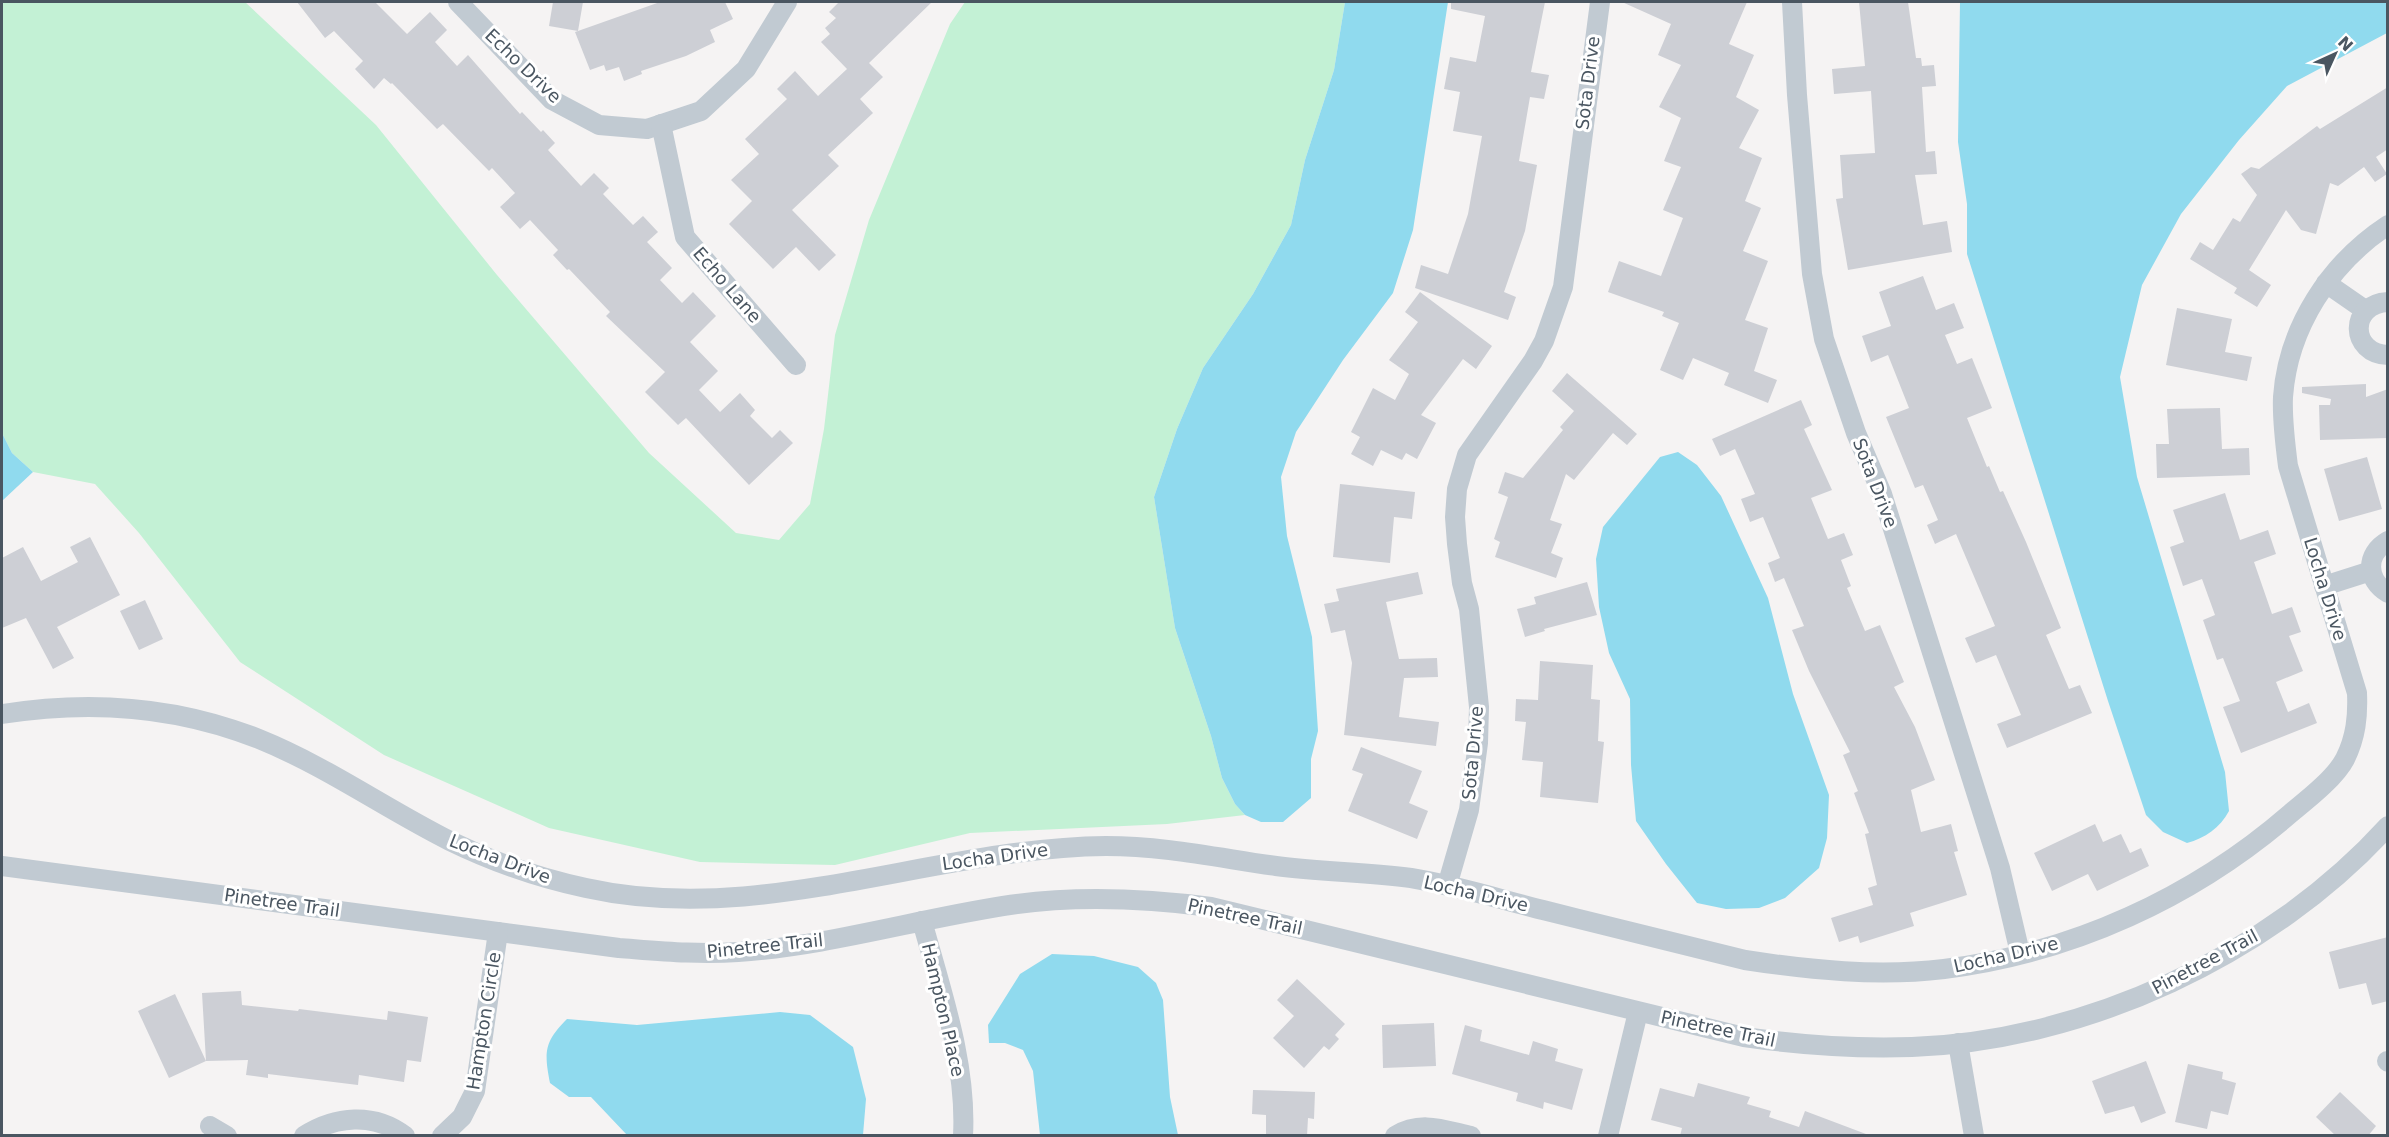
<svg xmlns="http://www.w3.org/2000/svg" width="2389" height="1137" viewBox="0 0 2389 1137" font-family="'DejaVu Sans',sans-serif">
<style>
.green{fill:#c3f1d5}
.water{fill:#90daee}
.building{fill:#cdcfd5}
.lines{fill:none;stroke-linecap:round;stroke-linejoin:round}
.minor{stroke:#c1cad2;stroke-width:20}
.labels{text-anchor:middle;stroke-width:6;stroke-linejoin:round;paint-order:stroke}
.street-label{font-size:18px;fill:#4a5661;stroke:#fff}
</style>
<rect width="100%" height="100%" fill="#f5f3f3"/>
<polygon class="green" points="2,2 245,2 376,125 497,275 649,453 736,533 779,540 810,504 824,429 835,335 869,220 950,24 965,2 1345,2 1334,70 1305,160 1291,225 1253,294 1203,368 1177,429 1154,497 1175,628 1211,736 1222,778 1235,804 1245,815 1167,824 970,833 835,865 700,862 549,828 384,755 240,662 139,533 95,484 33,472 12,453 2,433"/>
<g class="water">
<polygon points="1345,2 1448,2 1413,230 1393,293 1343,360 1296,432 1281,477 1287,536 1312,637 1318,731 1311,759 1311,798 1283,822 1261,822 1245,815 1235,804 1222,778 1211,736 1175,628 1154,497 1177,429 1203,368 1253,294 1291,225 1305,160 1334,70"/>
<path d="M 1960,2 L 2387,2 L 2387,33 L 2287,86 L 2239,140 L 2181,214 L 2142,285 L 2120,377 L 2137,477 L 2225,772 L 2229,811 C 2220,828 2205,838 2187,843 L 2163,832 L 2146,815 L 2108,701 L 1967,254 L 1967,204 L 1958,142 Z"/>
<polygon points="2,433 12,453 33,472 2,501"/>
<polygon points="1678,452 1697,465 1721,496 1768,598 1793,694 1829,795 1827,838 1819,868 1785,898 1759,908 1726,909 1697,903 1666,864 1636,821 1631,765 1630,699 1609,653 1599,607 1596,559 1603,527 1660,457"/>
<polygon points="1052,954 1094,956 1138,967 1156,983 1163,1000 1170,1097 1178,1135 1040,1135 1033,1071 1023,1050 1005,1043 989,1043 988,1025 1020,974"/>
<path d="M 780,1012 L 810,1015 L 853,1047 L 866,1099 L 863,1135 L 627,1135 L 591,1097 L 569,1097 L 550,1083 C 544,1052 544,1042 567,1019 L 637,1025 Z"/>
</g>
<g class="building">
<polygon points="297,2 375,2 407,34 430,12 447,30 435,42 457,66 468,55 520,114 522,112 541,132 543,130 555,143 548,150 581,186 594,173 609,188 603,194 633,225 643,216 658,232 647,242 672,268 660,280 682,303 693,292 716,316 690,342 718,371 699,390 720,412 740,393 755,410 750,416 772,438 780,430 793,443 749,485 686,418 678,425 645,392 665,372 606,316 610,312 569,269 567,270 553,255 558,250 530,220 520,229 500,207 515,193 492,168 489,171 443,124 437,129 392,83 391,84 384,78 374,89 355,69 363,61 334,31 325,38"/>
<polygon points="553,2 583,2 578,31 660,2 725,2 733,19 710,30 715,42 686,56 641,71 642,74 624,81 619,67 606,71 604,65 590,70 575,32 578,31 549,26"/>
<polygon points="839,2 932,2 869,63 883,77 860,99 873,113 828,155 839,166 792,210 836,255 819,271 796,247 773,269 729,224 752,201 731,180 759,154 745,139 787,99 777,89 795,71 818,96 847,69 821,42 830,34 825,28 836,18 829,12"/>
<polygon points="1451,2 1545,2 1531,72 1549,75 1544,99 1530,97 1519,161 1537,165 1525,231 1504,292 1516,297 1508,320 1415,288 1421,265 1448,274 1468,214 1482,136 1453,131 1460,92 1444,89 1450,57 1476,62 1485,16 1451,9"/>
<polygon points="1622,2 1747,2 1729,44 1754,55 1736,97 1759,110 1739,148 1762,158 1745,201 1761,208 1743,251 1768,261 1745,320 1768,328 1754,371 1777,380 1768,403 1724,385 1729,373 1693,358 1683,380 1660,370 1679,323 1662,316 1664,312 1608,292 1619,261 1661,276 1683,218 1663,210 1681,167 1664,161 1681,118 1659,107 1681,65 1658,55 1671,24"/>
<polygon points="1859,2 1908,2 1916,58 1921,58 1922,66 1934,65 1936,86 1922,87 1926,152 1935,151 1937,174 1915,175 1923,225 1947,221 1952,252 1848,270 1836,199 1843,198 1840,155 1875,153 1871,91 1834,94 1832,69 1865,66"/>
<polygon points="2388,87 2388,149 2376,157 2387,174 2375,182 2364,167 2338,186 2330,183 2316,234 2301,230 2286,210 2249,270 2271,285 2257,307 2234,293 2237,288 2190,259 2200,242 2213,250 2233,218 2240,222 2257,195 2241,174 2251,167 2259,169 2317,126 2320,129"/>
<polygon points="1923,276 1936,310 1954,303 1964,328 1945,335 1957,364 1972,358 1992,408 1967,418 1987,467 1989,466 2000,492 2003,491 2026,542 2061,628 2046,635 2069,689 2080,685 2092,713 2007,748 1997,724 2021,715 1996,655 1976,663 1965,638 1995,626 1956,534 1935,544 1927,525 1938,520 1923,485 1915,488 1886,417 1909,408 1888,355 1871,362 1862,336 1891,326 1879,292"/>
<polygon points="1420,292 1492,346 1476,369 1463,359 1421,415 1436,423 1417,459 1406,453 1402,460 1381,450 1373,466 1351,454 1360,437 1351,432 1373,388 1395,400 1409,374 1389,360 1418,322 1405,312"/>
<polygon points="2177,308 2232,319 2225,352 2252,357 2247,381 2166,365"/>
<polygon points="1567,373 1637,434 1627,445 1613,433 1574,480 1566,474 1550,520 1562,524 1551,553 1563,558 1556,578 1495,557 1500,542 1494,539 1508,497 1498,493 1505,472 1523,478 1563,430 1560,427 1574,411 1552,391"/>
<polygon points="2366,384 2366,397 2388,389 2388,438 2320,440 2319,405 2330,405 2331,399 2302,393 2302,387"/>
<polygon points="1801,400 1812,425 1804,429 1832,490 1811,498 1828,539 1844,533 1853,555 1841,560 1851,586 1847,588 1865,631 1880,625 1904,682 1894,687 1915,727 1935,780 1911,790 1921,832 1951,824 1958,851 1954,852 1967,895 1910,913 1914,926 1860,943 1858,936 1839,942 1831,918 1873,905 1868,888 1877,885 1865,834 1869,833 1854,793 1858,791 1843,755 1850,752 1809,671 1792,630 1804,626 1784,578 1775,582 1768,563 1780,558 1763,517 1750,522 1741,499 1755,494 1735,449 1720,456 1712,439"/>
<polygon points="2220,408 2222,449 2249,448 2250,475 2157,478 2156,444 2169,444 2167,409"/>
<polygon points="2367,457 2382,509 2339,521 2324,469"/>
<polygon points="1340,484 1415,492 1412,519 1394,517 1390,563 1333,557"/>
<polygon points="2225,493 2240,540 2268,530 2276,554 2254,562 2272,614 2292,607 2301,632 2289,636 2303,671 2276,682 2288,712 2309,703 2317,723 2241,753 2223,707 2240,701 2223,658 2217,660 2203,620 2215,615 2202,579 2183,586 2170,547 2184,542 2173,510"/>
<polygon points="90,537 120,595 57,627 74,658 53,669 26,618 2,628 2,558 23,547 41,581 78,562 70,547"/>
<polygon points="1418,572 1423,594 1386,602 1399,659 1437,658 1438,677 1404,678 1399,717 1439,722 1436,746 1344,735 1352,663 1345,630 1331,633 1324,604 1339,601 1336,589"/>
<polygon points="1587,582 1597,615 1544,629 1545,631 1525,637 1517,609 1536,604 1534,597"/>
<polygon points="145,600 163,639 139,650 120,611"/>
<polygon points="1540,661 1593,665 1591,699 1600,700 1598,741 1604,742 1598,803 1540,797 1543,762 1522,760 1526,722 1515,721 1516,699 1538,700"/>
<polygon points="1361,747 1422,771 1409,803 1428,811 1417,839 1348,811 1363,774 1352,770"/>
<polygon points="2095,824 2103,842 2121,834 2130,853 2141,848 2149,866 2097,891 2088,874 2052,891 2034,853"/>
<polygon points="2388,937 2388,1001 2372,1005 2366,983 2339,989 2329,952"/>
<polygon points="1297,979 1345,1024 1335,1035 1339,1039 1329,1050 1324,1046 1304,1068 1273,1038 1294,1016 1277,1000"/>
<polygon points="241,991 242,1005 298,1011 299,1009 387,1020 388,1011 428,1017 421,1062 407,1060 404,1082 359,1075 358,1085 268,1074 268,1078 246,1075 248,1060 206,1061 169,1078 138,1011 175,994 206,1061 202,993"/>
<polygon points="1434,1023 1436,1066 1383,1068 1382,1025"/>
<polygon points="1465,1025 1482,1030 1480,1041 1529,1055 1533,1041 1558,1049 1555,1061 1583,1069 1572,1110 1544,1102 1543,1109 1516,1101 1518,1093 1452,1074"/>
<polygon points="2146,1061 2166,1113 2141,1123 2134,1106 2105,1114 2092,1081"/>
<polygon points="2188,1064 2223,1072 2222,1079 2236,1083 2228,1115 2211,1111 2207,1129 2175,1122"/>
<polygon points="1698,1083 1750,1097 1747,1104 1771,1111 1769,1117 1799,1127 1805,1111 1866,1134 1866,1136 1680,1136 1682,1128 1651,1120 1660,1088 1694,1097"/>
<polygon points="1253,1090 1315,1092 1314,1119 1308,1118 1307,1136 1266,1136 1266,1115 1252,1114"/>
<polygon points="2340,1092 2376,1126 2368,1136 2336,1136 2316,1117"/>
</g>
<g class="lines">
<g class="minor">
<polyline points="458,2 552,100 599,125 647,129 701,111 746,69 787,2"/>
<polyline points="1792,2 1797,95 1812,274 1824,339 1856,433 1882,494 2000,868 2020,953"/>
<polyline points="661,124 685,237 796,365"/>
<polyline points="2326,283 2365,310"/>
<path d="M 2388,302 C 2348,304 2350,354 2388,355"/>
<path d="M 2388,541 C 2365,554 2366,580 2388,593"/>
<polyline points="2324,586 2371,571"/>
<path d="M 2,714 C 89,700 176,706 259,739 C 326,766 386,809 450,841 C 493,862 539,878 586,888 C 761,927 931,848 1106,846 C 1164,846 1219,858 1276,866 C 1321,872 1366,872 1411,878 C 1455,885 1499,899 1543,910 C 1610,927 1677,943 1745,960 C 1810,970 1878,977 1944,969 C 2072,953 2193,898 2291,813 C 2308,799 2335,778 2345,759 C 2356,737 2358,716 2357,693 L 2288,466 C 2285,443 2282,420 2283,397 C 2288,327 2330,263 2388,225"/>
<path d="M 2,866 L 619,948 C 659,951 698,955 738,952 C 827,946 914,920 1003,906 C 1072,895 1142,898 1211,907 L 1744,1037 C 1800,1045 1855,1049 1912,1047 C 2085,1041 2271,955 2388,826"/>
<polyline points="1447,886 1469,810 1478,743 1479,707 1469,609 1462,583 1457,544 1455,517 1457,489 1467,455 1533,361 1544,341 1563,287 1600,2"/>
<path d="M 922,921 C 941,990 967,1063 963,1136"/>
<polyline points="1958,1043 1974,1136"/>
<polyline points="2387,1061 2388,1062"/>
<polyline points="210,1126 227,1136"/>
<path d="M 304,1136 C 335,1116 374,1112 405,1136"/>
<polyline points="442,1136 462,1117 475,1091 498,932"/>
<path d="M 1395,1136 C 1421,1120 1444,1130 1471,1136"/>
<polyline points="1608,1136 1638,1012"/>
</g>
</g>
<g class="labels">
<g class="street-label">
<text transform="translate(523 66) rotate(44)" y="6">Echo Drive</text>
<text transform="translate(1588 83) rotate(-83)" y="6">Sota Drive</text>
<text transform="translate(727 285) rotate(49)" y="6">Echo Lane</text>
<text transform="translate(1875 483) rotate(69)" y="6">Sota Drive</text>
<text transform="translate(2325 589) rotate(73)" y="6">Locha Drive</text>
<text transform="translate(1473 753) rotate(-85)" y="6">Sota Drive</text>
<text transform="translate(995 857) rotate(-8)" y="6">Locha Drive</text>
<text transform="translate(500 859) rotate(21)" y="6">Locha Drive</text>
<text transform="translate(1476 894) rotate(13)" y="6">Locha Drive</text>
<text transform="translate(282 903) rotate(8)" y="6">Pinetree Trail</text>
<text transform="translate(1245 917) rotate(12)" y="6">Pinetree Trail</text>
<text transform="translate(765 946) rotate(-6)" y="6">Pinetree Trail</text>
<text transform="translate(2006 955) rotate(-13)" y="6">Locha Drive</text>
<text transform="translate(2205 962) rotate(-28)" y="6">Pinetree Trail</text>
<text transform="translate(943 1010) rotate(77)" y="6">Hampton Place</text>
<text transform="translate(484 1021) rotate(-81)" y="6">Hampton Circle</text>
<text transform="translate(1718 1029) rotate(12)" y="6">Pinetree Trail</text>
</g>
</g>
<rect width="2389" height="1137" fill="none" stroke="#4a5661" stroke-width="6"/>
<g transform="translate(2335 54) rotate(45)" stroke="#ffffff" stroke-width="4.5" paint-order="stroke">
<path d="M0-4.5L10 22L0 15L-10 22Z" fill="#4a5661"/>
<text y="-9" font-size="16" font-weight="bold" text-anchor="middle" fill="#4a5661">N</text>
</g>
</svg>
